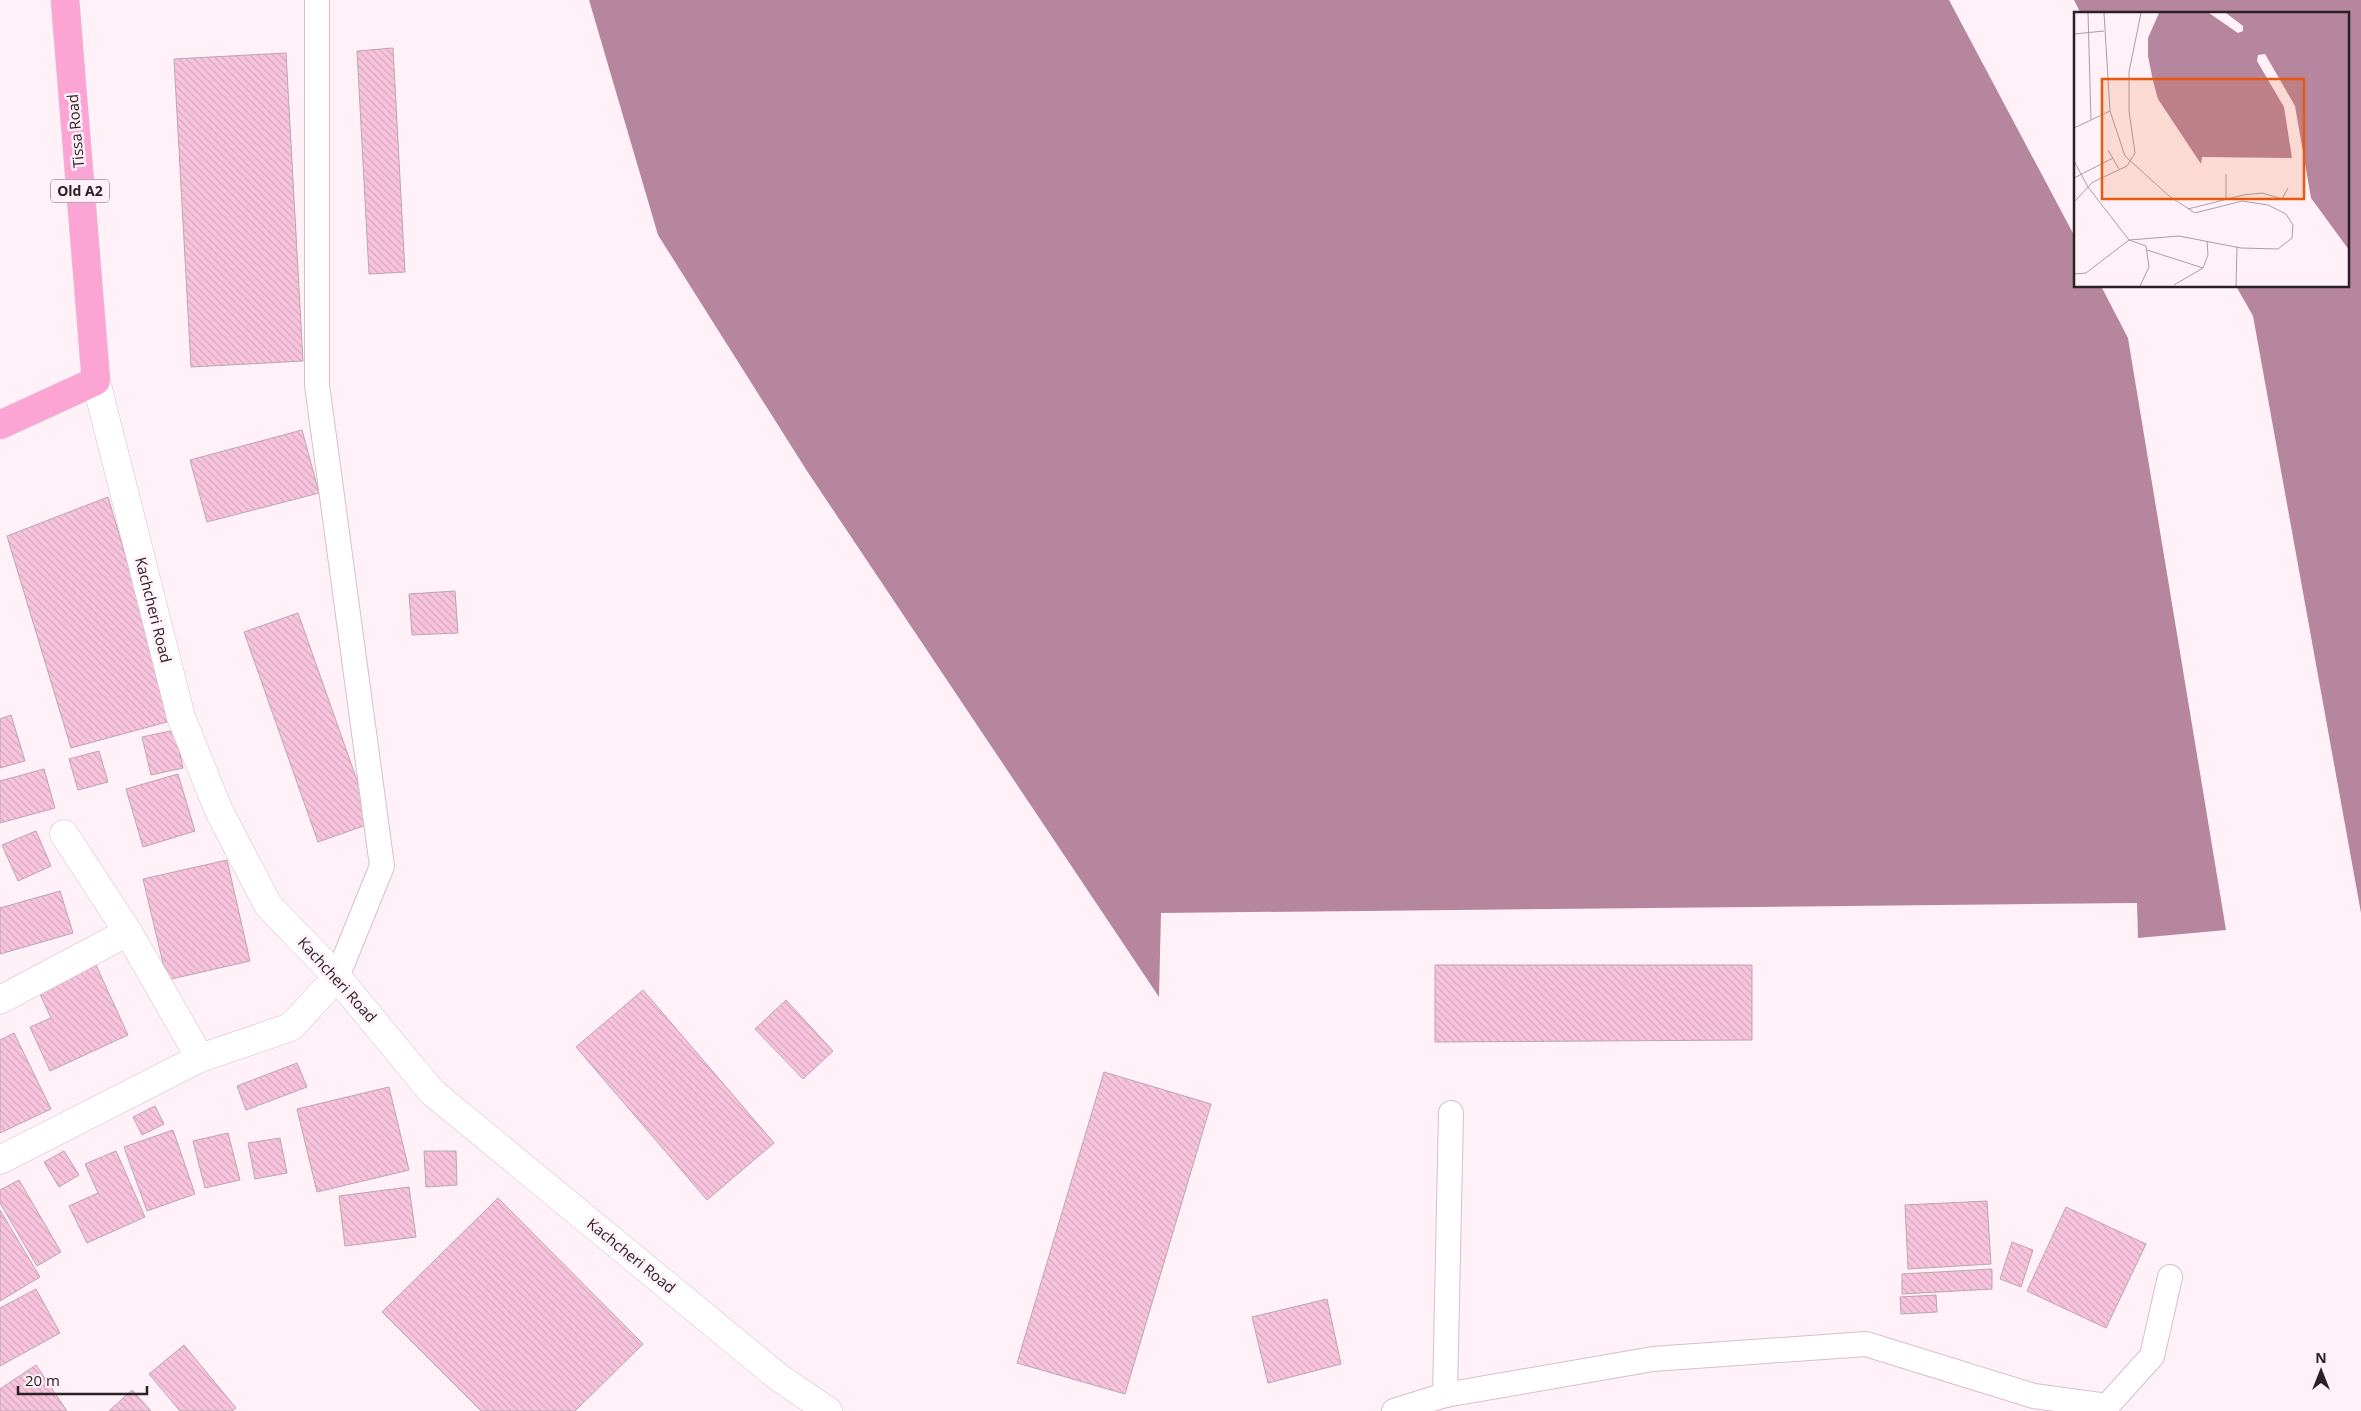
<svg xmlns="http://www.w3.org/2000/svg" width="2361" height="1411" viewBox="0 0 2361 1411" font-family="'Open Sans',sans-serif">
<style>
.water{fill:#b6869e}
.building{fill:url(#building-back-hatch);stroke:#bba6b0}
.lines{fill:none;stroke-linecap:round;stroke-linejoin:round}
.service-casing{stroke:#d5c0ca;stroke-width:26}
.minor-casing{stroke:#d5c0ca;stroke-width:29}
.tertiary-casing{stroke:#d5c0ca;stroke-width:29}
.trunk-casing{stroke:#d4d3d3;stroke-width:29}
.service{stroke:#fff;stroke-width:24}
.minor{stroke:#fff;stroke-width:28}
.tertiary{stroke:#fff;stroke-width:28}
.trunk{stroke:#fca4d4;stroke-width:28}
.labels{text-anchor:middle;stroke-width:5;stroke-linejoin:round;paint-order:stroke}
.shield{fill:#fff1f7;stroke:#695f64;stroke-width:1}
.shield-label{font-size:14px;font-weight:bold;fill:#292125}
.street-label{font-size:15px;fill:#292125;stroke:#fff1f7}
.inset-road{fill:none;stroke:#a99ea3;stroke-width:1}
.view{fill:#e8590c;fill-opacity:0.15;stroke:#e8590c;stroke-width:2.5}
.inset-edge{fill:none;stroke:#292125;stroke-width:2.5}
</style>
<defs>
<pattern id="building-back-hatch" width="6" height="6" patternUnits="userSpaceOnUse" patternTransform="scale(1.25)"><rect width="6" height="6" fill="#f8c4dd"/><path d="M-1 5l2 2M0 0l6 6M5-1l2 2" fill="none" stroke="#d5a8be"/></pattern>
</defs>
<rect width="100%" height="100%" fill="#fff1f7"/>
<g class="water">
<polygon points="589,0 1949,0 2075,237 2075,286 2101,286 2128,338 2226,930 2138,938 2137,903 1161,913 1159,997 807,471 658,235"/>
<polygon points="2074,0 2361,0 2361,913 2253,316 2236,286 2347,286 2347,14 2081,14"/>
</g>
<g class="building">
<polygon points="393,48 405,272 369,274 357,51"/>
<polygon points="286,53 303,361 191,367 174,59"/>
<polygon points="302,430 319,493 207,522 190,460"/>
<polygon points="108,497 174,720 71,748 7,536"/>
<polygon points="455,591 458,633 412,635 409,594"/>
<polygon points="298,613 372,823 318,842 244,632"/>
<polygon points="11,715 25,761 0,768 0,719"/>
<polygon points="175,730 183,768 151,775 142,737"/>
<polygon points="99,751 108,782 78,790 69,759"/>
<polygon points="44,769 55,808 0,823 0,781"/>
<polygon points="178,774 195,831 143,847 126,789"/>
<polygon points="36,831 51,866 18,881 2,845"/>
<polygon points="227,860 250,961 167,980 143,879"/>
<polygon points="60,891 73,933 0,954 0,908"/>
<polygon points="96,965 128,1035 50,1071 30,1027 51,1018 39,992"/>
<polygon points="1435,965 1752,965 1752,1040 1435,1042"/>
<polygon points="643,990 774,1143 707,1200 576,1047"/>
<polygon points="786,1000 833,1051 803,1079 755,1029"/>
<polygon points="14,1033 51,1109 0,1133 0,1040"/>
<polygon points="297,1063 307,1087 246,1110 237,1086"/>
<polygon points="1104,1072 1211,1104 1125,1394 1017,1363"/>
<polygon points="389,1087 409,1170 317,1192 297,1109"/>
<polygon points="155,1106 164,1124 142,1135 133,1117"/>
<polygon points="173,1130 195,1194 147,1211 124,1147"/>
<polygon points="228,1133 240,1180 205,1188 193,1141"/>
<polygon points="280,1138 287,1173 255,1179 248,1143"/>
<polygon points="64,1151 79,1175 59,1187 44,1162"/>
<polygon points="116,1151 145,1217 87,1243 69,1206 98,1193 85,1164"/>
<polygon points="424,1151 456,1151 457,1185 426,1187"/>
<polygon points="19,1180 61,1252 37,1266 0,1203 0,1190"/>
<polygon points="409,1187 416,1237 345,1246 339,1196"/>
<polygon points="498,1198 643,1344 575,1411 481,1411 382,1312"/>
<polygon points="1987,1201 1991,1264 1908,1269 1905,1205"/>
<polygon points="2066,1207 2146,1244 2106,1328 2027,1291"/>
<polygon points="0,1210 40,1277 0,1301"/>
<polygon points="2012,1242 2033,1250 2021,1287 2000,1279"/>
<polygon points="1992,1269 1992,1289 1902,1294 1902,1274"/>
<polygon points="36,1289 60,1333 0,1366 0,1308"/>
<polygon points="1936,1295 1937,1312 1901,1314 1900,1297"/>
<polygon points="1327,1299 1341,1364 1268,1383 1252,1317"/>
<polygon points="184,1345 236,1408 232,1411 180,1411 149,1374"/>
<polygon points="36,1365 67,1411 0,1411 0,1389"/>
<polygon points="132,1390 151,1411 109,1411"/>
</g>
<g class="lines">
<g class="service-casing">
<g id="service">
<polyline points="317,0 317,385 382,866 337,977"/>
<polyline points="1445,1395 1451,1113"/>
<polyline points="1394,1411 1445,1395 1653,1359 1866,1344 2034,1396 2107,1406 2152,1356 2170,1277"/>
</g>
</g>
<g class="minor-casing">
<g id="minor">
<polyline points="64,834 128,932 200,1058"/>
<polyline points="0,1000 128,932"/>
<polyline points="0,1160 200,1058 291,1027 337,977"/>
</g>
</g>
<g class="tertiary-casing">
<polyline id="tertiary" points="96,381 181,717 219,811 268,905 337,977 432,1092 777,1376 828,1411"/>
</g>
<g class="trunk-casing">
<polyline id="trunk" points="0,425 96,381 65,0"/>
</g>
<use href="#service" class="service"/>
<use href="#minor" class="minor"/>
<use href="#tertiary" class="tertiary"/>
<use href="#trunk" class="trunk"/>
</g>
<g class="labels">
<rect class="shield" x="51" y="179.5" width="58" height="23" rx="4"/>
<g class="shield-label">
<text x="80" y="196">Old A2</text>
</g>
<g class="street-label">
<text transform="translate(76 131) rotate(-95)" y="5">Tissa Road</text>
<text transform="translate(153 610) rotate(76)" y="5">Kachcheri Road</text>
<text transform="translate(337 980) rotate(48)" y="5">Kachcheri Road</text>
<text transform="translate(631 1256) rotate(39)" y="5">Kachcheri Road</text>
</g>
</g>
<g transform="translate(2074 12)">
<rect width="275" height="275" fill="#fff1f7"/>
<path d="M 85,1 L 135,1 L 164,21 L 169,19 L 169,14 L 152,1 L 275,1 L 275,238 L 237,186 L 221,94 L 191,42 L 184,43 L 183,49 L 210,95 L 218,146 L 128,145 L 127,152 L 84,87 L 79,69 L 74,44 L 74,26 Z" fill="#b6869e"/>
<path class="inset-road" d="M 14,1 L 17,108M 0,22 L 30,19M 0,116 L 36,99 L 30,1M 34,138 L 45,157M 0,149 L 14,175 L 55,228 L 72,234 L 75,255 L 66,274M 0,166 L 39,146M 152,186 L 152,162M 0,190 L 19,170 L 53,154 L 61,141 L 55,99 L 55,60 L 67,1M 114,197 L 169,183 L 188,181 L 208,187 L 214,176M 73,238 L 129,256M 0,262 L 12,261 L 55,228 L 105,224 L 167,236 L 204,237 L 218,226 L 219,213 L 212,202 L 194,193 L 168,189 L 121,201 L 95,184 L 51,144 L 36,99M 100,273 L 129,256 L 134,243 L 133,229M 162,274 L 163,235"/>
<path class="view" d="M 28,67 L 230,67 L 230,187 L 28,187 Z"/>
<rect width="275" height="275" class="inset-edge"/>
</g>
<g transform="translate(2321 1371)" stroke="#fff1f7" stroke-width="4" paint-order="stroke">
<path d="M0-4L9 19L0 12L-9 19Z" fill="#292125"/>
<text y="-8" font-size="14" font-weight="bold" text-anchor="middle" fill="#292125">N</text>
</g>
<path d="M18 1386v8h129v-8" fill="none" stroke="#292125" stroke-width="2.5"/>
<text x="25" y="1386" font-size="15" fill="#292125" stroke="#fff1f7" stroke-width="4" paint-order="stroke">20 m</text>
</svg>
